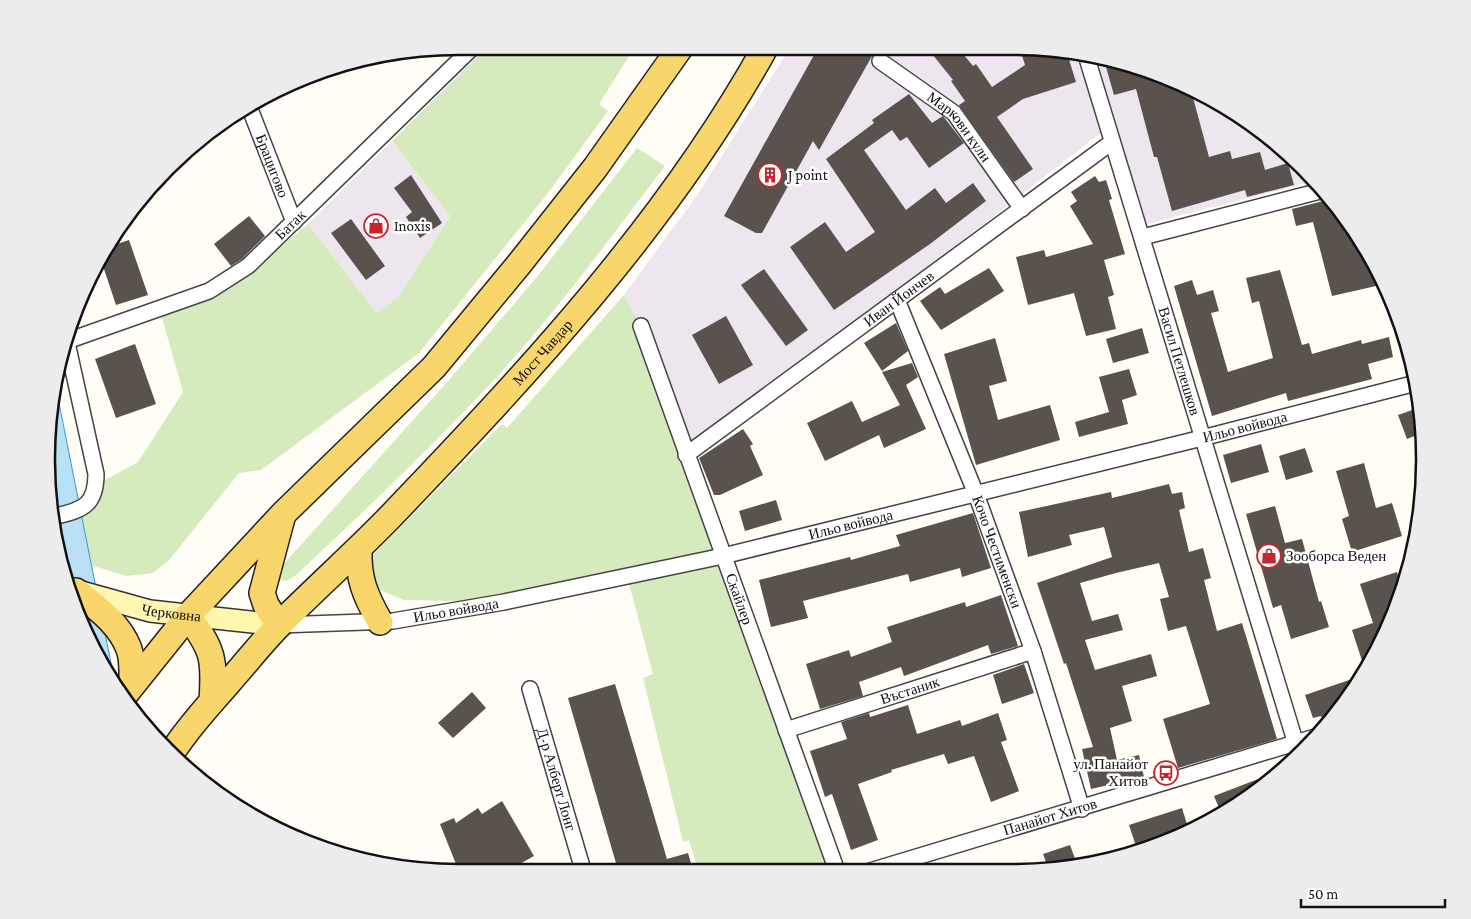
<svg xmlns="http://www.w3.org/2000/svg" width="1471" height="919" viewBox="0 0 1471 919" font-family="'Crimson Pro',serif">
<style>
.industrial{fill:#eee6ef}
.green{fill:#d5ebbd}
.water{fill:#b9e0f7;stroke:#3f96cf}
.building{fill:#5a524d}
.lines{fill:none;stroke-linecap:round;stroke-linejoin:round}
.street-casing{stroke:#444;stroke-width:18}
.secondary-casing{stroke:#333;stroke-width:24}
.primary-casing{stroke:#222;stroke-width:28}
.street{stroke:#fff;stroke-width:15}
.secondary{stroke:#fff6b0;stroke-width:21}
.primary{stroke:#f9d66b;stroke-width:25}
.labels{text-anchor:middle;stroke-width:5;stroke-linejoin:round;paint-order:stroke}
.street-label{font-size:15px;fill:#111;stroke:#fff}
.poi-label{font-size:15px;fill:#111;stroke:#fff;text-anchor:start}
.rim{fill:none;stroke:#111;stroke-width:2.5}
</style>
<rect width="100%" height="100%" fill="#fffdf5"/>
<g class="industrial">
<polygon points="790,48 1065,50 1169,78 1263,131 1315,181 1147,224 1115,122 686,455 624,295 698,194"/>
<polygon points="392,141 450,216 399,296 377,313 308,224"/>
</g>
<g class="green">
<path d="M 488,46 L 635,47 L 599,104 L 608,111 L 548,193 L 419,353 L 261,470 L 239,473 L 170,559 L 153,573 L 126,576 L 62,556 L 57,526 C 86,518 98,510 105,480 L 138,462 L 183,392 L 161,314 L 250,272 L 308,224 L 377,313 L 399,296 L 450,216 L 392,141 Z"/>
<path d="M 637,148 L 665,166 C 604,246 544,329 474,401 C 417,461 356,519 296,575 L 286,581 L 277,580 L 282,566 L 449,380 L 537,277 Z"/>
<polygon points="624,295 641,326 837,871 698,870 689,840 683,842 643,678 653,674 627,576 504,602 404,600 372,587 370,558 502,424 507,428"/>
</g>
<polygon class="water" points="57,393 113,673 113,682 68,592 46,459"/>
<g class="building">
<polygon points="818,48 876,49 819,150 813,141 762,233 756,233 724,216"/>
<polygon points="928,49 959,49 973,66 976,64 992,87 1025,65 1020,49 1066,50 1076,82 1023,99 997,117 1033,169 1014,182 959,105 965,101 951,81 953,80"/>
<polygon points="1104,60 1146,71 1148,77 1158,75 1169,78 1191,90 1209,157 1230,151 1232,159 1260,152 1265,170 1288,163 1294,185 1247,197 1245,190 1172,211 1157,157 1154,157 1136,89 1114,95"/>
<polygon points="909,94 932,123 943,116 964,143 929,168 907,137 900,141 892,130 864,150 906,210 935,188 946,203 973,183 986,201 930,244 834,310 790,247 825,222 846,252 875,232 826,159 874,123 872,120"/>
<polygon points="411,175 442,223 420,238 406,217 412,212 394,188"/>
<polygon points="1095,176 1099,182 1106,180 1112,199 1109,200 1125,254 1104,260 1114,295 1108,297 1116,329 1086,336 1074,293 1028,305 1016,257 1044,250 1046,257 1093,244 1070,206 1077,201 1071,192"/>
<polygon points="1331,199 1368,251 1376,286 1332,296 1313,222 1296,226 1292,209"/>
<polygon points="249,216 265,236 242,259 231,266 214,244"/>
<polygon points="351,219 385,266 366,280 331,233"/>
<polygon points="129,240 148,295 116,305 101,260 108,247"/>
<polygon points="989,268 1004,291 941,330 920,301 940,287 945,294"/>
<polygon points="764,269 808,330 786,346 741,285"/>
<polygon points="1280,270 1302,345 1309,343 1312,354 1361,340 1362,344 1389,337 1393,357 1368,364 1372,379 1288,401 1286,393 1212,416 1174,286 1192,280 1197,295 1213,290 1219,311 1211,313 1228,372 1273,358 1259,301 1252,303 1246,278"/>
<polygon points="726,316 753,365 719,384 692,335"/>
<polygon points="896,323 908,351 882,371 864,343"/>
<polygon points="1142,328 1149,353 1113,363 1106,339"/>
<polygon points="995,338 1007,381 989,386 998,420 1050,405 1060,440 976,465 944,354"/>
<polygon points="135,344 156,404 116,418 95,359"/>
<polygon points="912,363 918,377 906,385 926,429 884,448 879,435 825,461 807,423 852,401 862,422 900,405 882,372"/>
<polygon points="1129,369 1137,395 1122,400 1128,424 1079,437 1075,422 1109,412 1099,377"/>
<polygon points="1421,407 1422,433 1407,439 1398,415"/>
<polygon points="743,429 753,444 750,446 763,475 720,495 714,495 699,458"/>
<polygon points="1261,444 1269,472 1231,483 1223,455"/>
<polygon points="1305,448 1313,472 1286,480 1279,456"/>
<polygon points="1364,463 1376,508 1392,503 1402,536 1352,552 1342,519 1349,516 1336,471"/>
<polygon points="1169,484 1172,494 1182,492 1185,508 1179,510 1189,552 1203,548 1211,578 1204,580 1217,631 1242,623 1277,739 1178,768 1163,719 1210,704 1186,626 1168,631 1160,599 1169,597 1159,563 1116,573 1080,583 1092,621 1118,614 1123,630 1085,640 1095,670 1151,654 1157,676 1122,686 1132,721 1110,728 1117,760 1139,755 1144,777 1091,789 1082,749 1093,747 1066,663 1064,664 1037,583 1112,557 1104,527 1069,535 1072,545 1028,557 1019,512 1111,492 1112,498"/>
<polygon points="776,500 782,520 745,531 739,511"/>
<polygon points="1275,506 1285,543 1302,539 1319,602 1321,601 1329,627 1291,639 1281,605 1273,608 1246,514"/>
<polygon points="973,513 991,568 962,577 960,568 910,582 908,574 803,601 808,618 771,627 759,580 850,557 851,560 900,546 896,535"/>
<polygon points="1397,572 1402,589 1382,642 1365,670 1352,630 1373,623 1360,584"/>
<polygon points="1001,595 1018,646 991,654 988,645 904,676 901,667 859,682 863,696 820,709 806,664 849,650 851,657 892,642 887,627 965,602 966,607"/>
<polygon points="1024,664 1034,693 1002,704 993,675"/>
<polygon points="1361,676 1340,711 1324,727 1321,716 1313,718 1305,695"/>
<polygon points="615,684 667,859 688,853 693,870 618,870 568,698"/>
<polygon points="472,692 486,708 453,738 438,723"/>
<polygon points="908,705 917,734 960,720 962,726 998,713 1007,740 1001,742 1019,791 991,802 974,756 948,764 944,754 891,770 892,772 858,784 878,840 851,850 832,794 825,797 810,751 847,739 841,722 869,713 870,717"/>
<polygon points="1266,776 1269,781 1222,815 1214,796"/>
<polygon points="502,801 534,856 509,870 458,869 440,824 454,818 456,823 478,808 482,814"/>
<polygon points="1182,808 1189,831 1138,852 1129,825"/>
<polygon points="1070,845 1077,864 1049,870 1043,854"/>
</g>
<g class="lines">
<g class="street-casing">
<g id="street">
<path id="s1" d="M 1086,55 L 1299,754"/>
<path id="s2" d="M 880,61 L 954,113 L 1022,209"/>
<path id="s3" d="M 250,109 L 294,222"/>
<polyline points="1143,237 1324,190"/>
<path id="s4" d="M 897,300 L 976,494 L 1033,651 L 1082,809"/>
<path id="s5" d="M 641,326 L 837,871"/>
<path id="s6" d="M 67,341 L 209,291 L 248,266 L 474,46"/>
<path id="s7" d="M 686,455 L 1112,142"/>
<path d="M 56,516 C 83,510 96,505 96,474 L 66,338"/>
<path id="s8" d="M 279,625 L 393,621 L 504,602 L 723,556 L 1202,438 L 1416,383"/>
<path id="s9" d="M 530,689 L 583,870"/>
<path id="s10" d="M 786,730 L 1033,651"/>
<path id="s11" d="M 870,871 L 1315,737"/>
</g>
</g>
<g class="secondary-casing">
<g id="secondary">
<path id="s12" d="M 78,591 L 150,611 L 279,625"/>
</g>
</g>
<g class="primary-casing">
<g id="primary">
<path d="M 359,549 C 358,579 365,595 380,622"/>
<path d="M 76,591 C 97,608 119,623 129,649 C 133,660 132,674 132,685"/>
<path d="M 188,616 C 213,650 215,658 212,701"/>
<polyline points="279,625 266,605 262,593 282,518"/>
<polyline points="123,697 188,616 283,514 434,367 520,263 595,168 680,48"/>
<path id="s13" d="M 173,751 C 189,726 210,704 229,682 C 246,663 262,642 281,623 C 317,587 355,553 390,517 C 528,373 668,223 765,48"/>
</g>
</g>
<use href="#street" class="street"/>
<use href="#secondary" class="secondary"/>
<use href="#primary" class="primary"/>
</g>
<defs>
<g id="building-ring" transform="scale(1.25)"><circle r="9.5" fill="#fff" stroke="#c4262e" stroke-width="1.5"/><path d="M-4-6H4V6H1V3H-1V6H-4ZM-2.5-4.3h1.7v1.8h-1.7ZM.8-4.3h1.7v1.8H.8ZM-2.5-1h1.7V.8h-1.7ZM.8-1h1.7V.8H.8Z" fill="#c4262e"/></g>
<g id="shop-ring" transform="scale(1.25)"><circle r="9.5" fill="#fff" stroke="#c4262e" stroke-width="1.5"/><path d="M-5-2.5h2.3a2.7 3.5 0 0 1 5.4 0H5L5.5 6h-11ZM-1.5-2.5h3a1.5 2.3 0 0 0-3 0Z" fill="#c4262e"/></g>
<g id="bus-ring" transform="scale(1.25)"><circle r="9.5" fill="#fff" stroke="#c4262e" stroke-width="1.5"/><path d="M-5-6H5V4H4V6H2V4H-2V6H-4V4H-5ZM-3.5-4V0h7V-4ZM-3.5 1.2v1.5H-2V1.2ZM2 1.2v1.5H3.5V1.2Z" fill="#c4262e"/></g>
</defs>
<g fill-rule="evenodd">
<use href="#building-ring" x="770" y="175"/>
<use href="#shop-ring" x="376" y="226"/>
<use href="#shop-ring" x="1269" y="556"/>
<use href="#bus-ring" x="1166" y="773"/>
</g>
<g class="labels">
<g class="street-label">
<text dy="5" stroke="none"><textPath href="#s2" startOffset="104">Маркови кули</textPath></text>
<text dy="5" stroke="none"><textPath href="#s3" startOffset="61">Брацигово</textPath></text>
<text dy="5" stroke="none"><textPath href="#s6" startOffset="256">Батак</textPath></text>
<text dy="5" stroke="none"><textPath href="#s7" startOffset="264">Иван Йончев</textPath></text>
<text dy="5" stroke="none"><textPath href="#s13" startOffset="544">Мост Чавдар</textPath></text>
<text dy="5" stroke="none"><textPath href="#s1" startOffset="320">Васил Петлешков</textPath></text>
<text dy="5" stroke="none"><textPath href="#s8" startOffset="988">Ильо войвода</textPath></text>
<text dy="5" stroke="none"><textPath href="#s8" startOffset="582">Ильо войвода</textPath></text>
<text dy="5" stroke="none"><textPath href="#s4" startOffset="271">Кочо Честименски</textPath></text>
<text dy="5" stroke="none"><textPath href="#s5" startOffset="290">Скайлер</textPath></text>
<text dy="5" stroke="none"><textPath href="#s8" startOffset="178">Ильо войвода</textPath></text>
<text dy="5" stroke="none"><textPath href="#s12" startOffset="96">Черковна</textPath></text>
<text dy="5" stroke="none"><textPath href="#s10" startOffset="130">Въстаник</textPath></text>
<text dy="5" stroke="none"><textPath href="#s9" startOffset="94">Д-р Алберт Лонг</textPath></text>
<text dy="5" stroke="none"><textPath href="#s11" startOffset="188">Панайот Хитов</textPath></text>
</g>
<g class="poi-label">
<text x="788" y="180">J point</text>
<text x="394" y="231">Inoxis</text>
<text x="1286" y="561">Зооборса Веден</text>
<text x="1148" y="769" text-anchor="end">ул. Панайот<tspan x="1148" dy="17">Хитов</tspan></text>
</g>
</g>
<path d="M0 0H1471V919H0ZM459 55H1012A404 404 0 0 1 1416 459V460A404 404 0 0 1 1012 864H459A404 404 0 0 1 55 460V459A404 404 0 0 1 459 55Z" fill="#ececec" fill-rule="evenodd"/>
<path class="rim" d="M459 55H1012A404 404 0 0 1 1416 459V460A404 404 0 0 1 1012 864H459A404 404 0 0 1 55 460V459A404 404 0 0 1 459 55Z"/>
<path d="M1301 899v8h144v-8" fill="none" stroke="#111111" stroke-width="2.5"/>
<text x="1308" y="899" font-size="15" fill="#111111" stroke="#ffffff" stroke-width="4" paint-order="stroke">50 m</text>
</svg>
